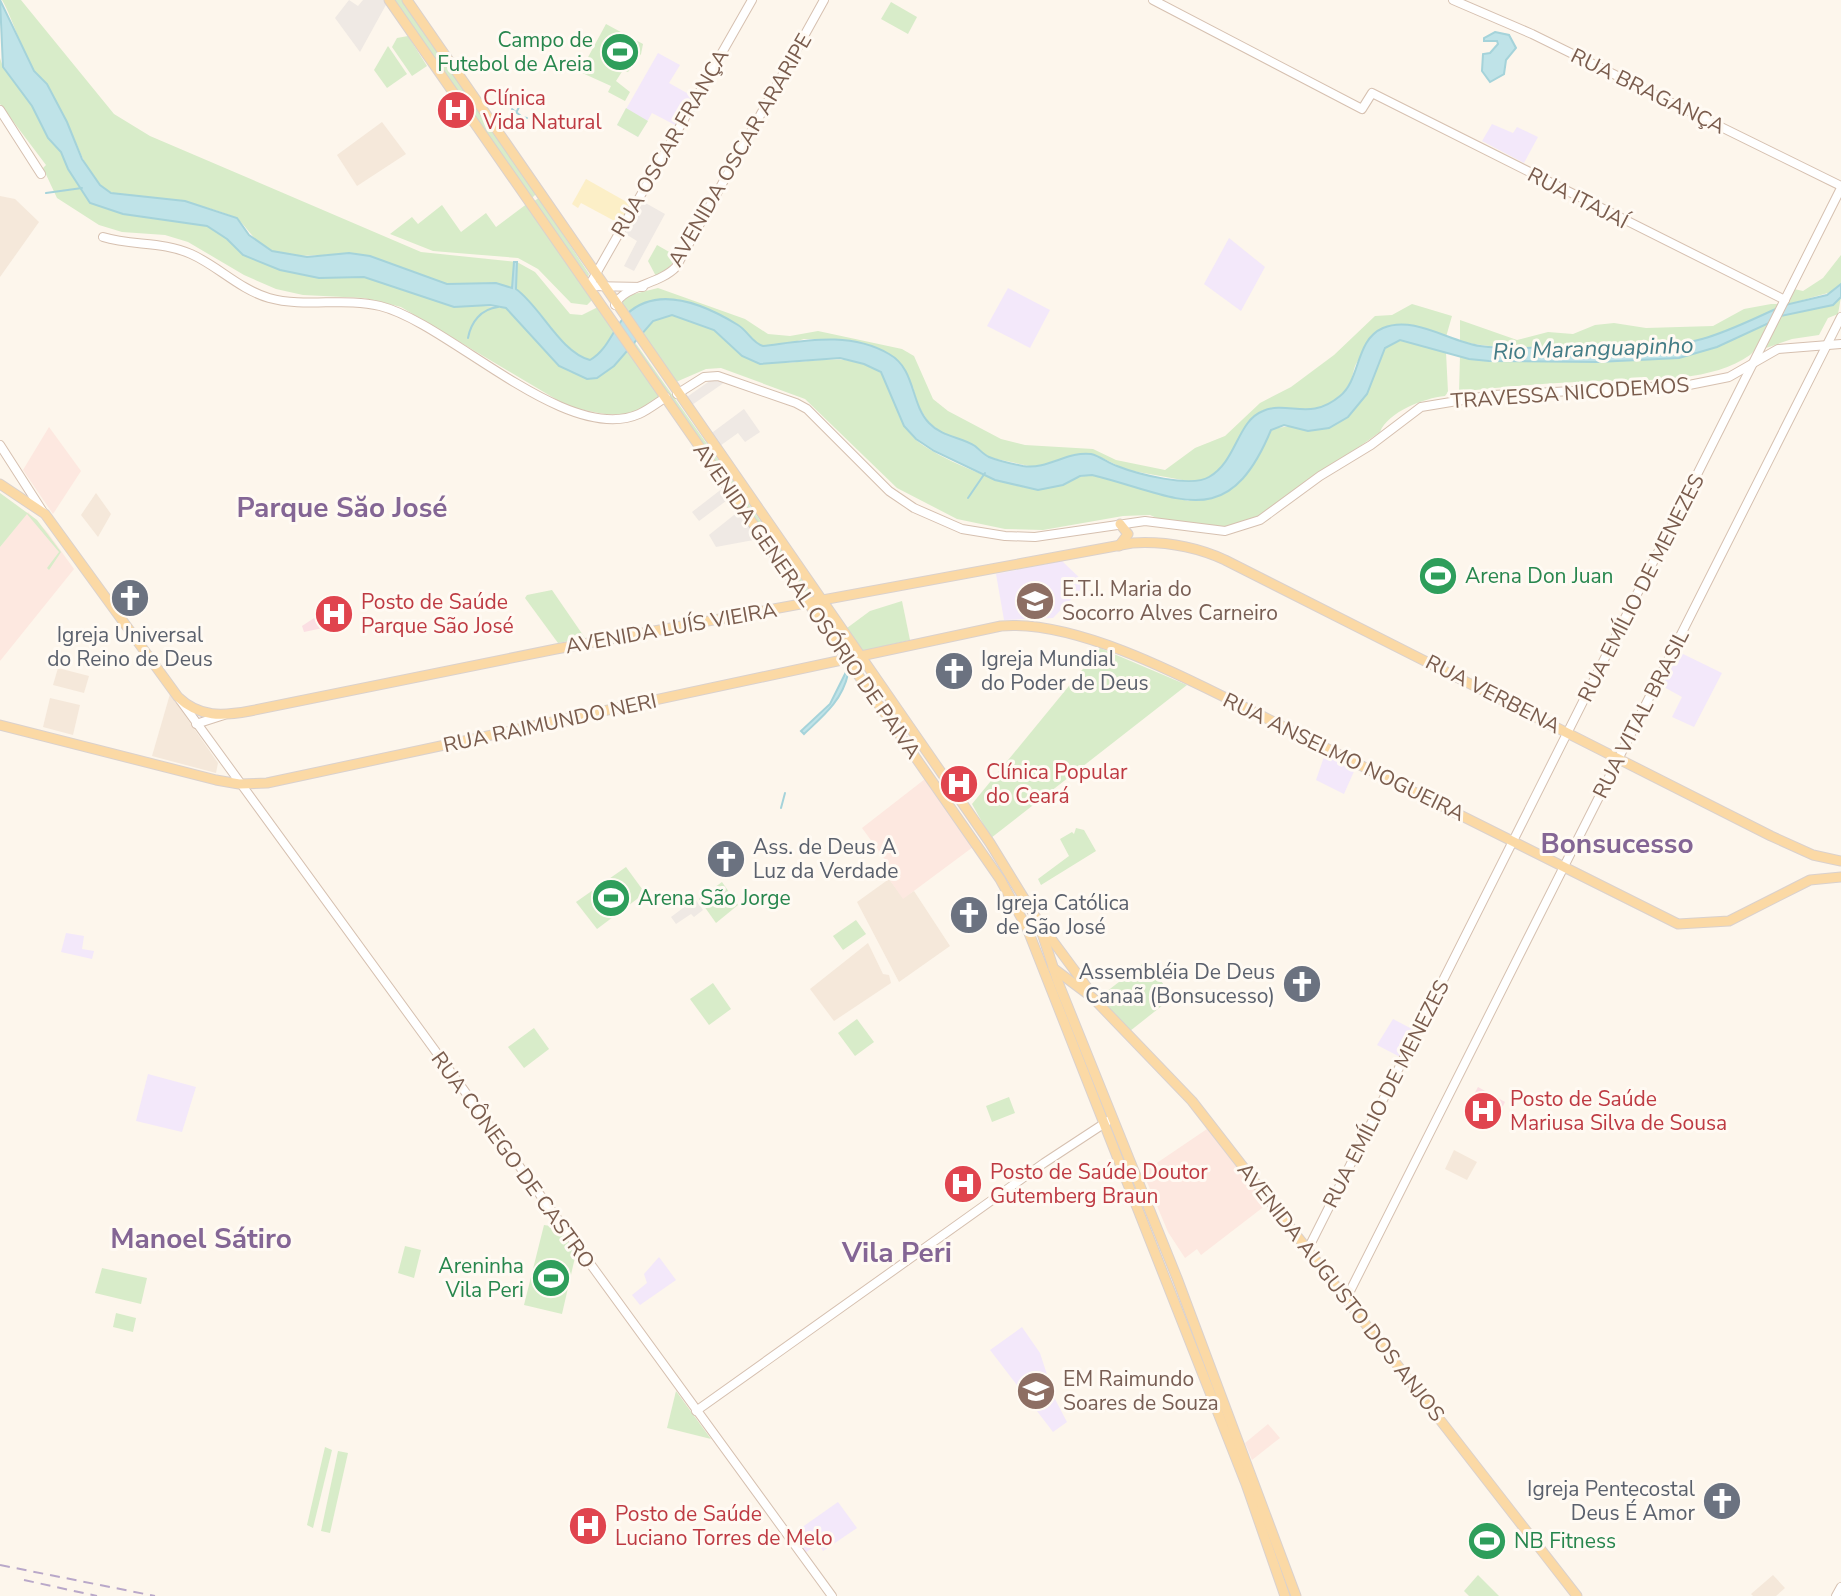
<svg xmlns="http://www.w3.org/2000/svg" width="1841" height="1596" viewBox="0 0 1841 1596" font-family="'Nunito Sans',sans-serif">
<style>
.residential{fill:#f5e8da}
.commercial{fill:#fde8e0}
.industrial{fill:#efe9e4}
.education{fill:#f3e8fa}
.medical{fill:#fbdfe3}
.green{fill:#d8ecc9}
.sand{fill:#fcefc7}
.water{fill:#bfe3e8;stroke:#a5d3da;stroke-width:2}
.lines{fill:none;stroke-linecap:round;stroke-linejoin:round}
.stream{stroke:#a5d3da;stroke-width:2}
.secondary-casing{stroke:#d6c0b0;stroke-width:10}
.primary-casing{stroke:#dad1cd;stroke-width:11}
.secondary{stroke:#fff;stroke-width:8}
.primary{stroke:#fbd9a5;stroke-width:9}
.rail{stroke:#b9a8c9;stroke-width:2;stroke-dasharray:10 7;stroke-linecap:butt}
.labels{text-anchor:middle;stroke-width:6;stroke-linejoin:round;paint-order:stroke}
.leisure-label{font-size:21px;fill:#27864d;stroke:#fffaf3;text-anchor:start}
.street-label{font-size:21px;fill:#7a5c4d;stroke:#fffaf3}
.health-label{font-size:21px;fill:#be3a42;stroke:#fffaf3;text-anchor:start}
.education-label{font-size:21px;fill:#785e54;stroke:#fffaf3;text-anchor:start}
.worship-label{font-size:21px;fill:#5b616d;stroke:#fffaf3;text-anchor:start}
.water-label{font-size:23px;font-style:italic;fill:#437c86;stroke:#fffaf3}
.district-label{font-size:28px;font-weight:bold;fill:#846695;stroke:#fffaf3}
</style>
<rect width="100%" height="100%" fill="#fdf6ec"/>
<g class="residential">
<polygon points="382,122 406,154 357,186 337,155"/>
<polygon points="0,196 15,199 39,222 0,277"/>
<polygon points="96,493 111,514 98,537 81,515"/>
<polygon points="58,668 89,676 84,693 53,685"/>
<polygon points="170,694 218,763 216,773 152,756"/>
<polygon points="50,698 80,705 73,735 43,727"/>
<polygon points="889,879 903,898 914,891 950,946 899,982 857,902"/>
<polygon points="868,943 883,974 889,975 891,983 834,1021 810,989"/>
<polygon points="1454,1150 1477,1162 1467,1180 1445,1169"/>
<polygon points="1773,1575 1785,1588 1776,1596 1753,1596 1751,1594"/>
</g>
<g class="commercial">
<polygon points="49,427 81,471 53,514 23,470"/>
<polygon points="28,512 48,533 74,569 0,661 0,547"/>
<polygon points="925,779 973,847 903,899 889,879 895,873 862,828"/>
<polygon points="1207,1129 1266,1205 1201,1255 1197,1249 1185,1258 1168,1232 1144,1175 1145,1171"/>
<polygon points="1268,1424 1280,1438 1252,1460 1245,1443"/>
</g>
<g class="industrial">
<polygon points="349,0 358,6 363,0 385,0 387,3 360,52 335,18"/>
<polygon points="642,201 665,214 634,271 624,266 637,241 624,233"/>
<polygon points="711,380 725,382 689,407 684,399"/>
<polygon points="744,409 760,432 745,442 738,433 717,448 709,435"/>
<polygon points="723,488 730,498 699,521 692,512"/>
<polygon points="739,511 759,539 716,547 709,535"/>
<polygon points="695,899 703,910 694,917 691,914 676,924 671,917"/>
</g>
<g class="education">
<polygon points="658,53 680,65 669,83 694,97 677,126 652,113 638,137 617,125"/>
<polygon points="1492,124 1513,133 1517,127 1538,137 1524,163 1482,141"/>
<polygon points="1229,238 1265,267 1241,311 1204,284"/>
<polygon points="1008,288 1050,310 1030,348 987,326"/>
<polygon points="1062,561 1086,584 1053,618 1004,620 996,574"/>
<polygon points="1681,653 1722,673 1694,727 1672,717 1682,697 1662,686 1676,657"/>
<polygon points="1326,751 1355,769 1344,794 1316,780"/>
<polygon points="66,933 84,936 82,949 94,951 92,959 61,952"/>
<polygon points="1393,1019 1414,1030 1400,1057 1377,1045"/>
<polygon points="148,1074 196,1087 182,1132 136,1121"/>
<polygon points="659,1257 676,1280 640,1305 632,1295 647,1283 644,1274"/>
<polygon points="1022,1327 1040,1353 1055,1399 1067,1422 1053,1432 990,1350"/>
<polygon points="838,1502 857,1528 823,1551 818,1544 805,1553 791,1535"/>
</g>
<g class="medical">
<polygon points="337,603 351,618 351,622 304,632 302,626"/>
<polygon points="1478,1087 1505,1102 1492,1128 1463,1115"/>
<polygon points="966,1165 975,1189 963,1198 948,1178"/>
<polygon points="584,1509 600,1513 592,1543 577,1540"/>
</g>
<g class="green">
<path d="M 2,0 L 21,0 L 114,114 L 150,136 L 421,252 L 517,262 L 535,272 L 570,314 L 582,315 L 598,307 L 615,331 L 598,355 L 590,360 C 553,351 540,294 499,284 C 482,280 463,288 446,284 C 413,277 385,255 350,254 C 324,253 299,260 272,251 C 255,245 250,229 237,219 C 232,214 197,205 187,202 C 164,195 118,203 101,186 C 84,169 77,141 66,121 C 57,103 46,88 35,72 C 22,53 14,21 2,0 Z"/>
<polygon points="393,0 403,0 536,194 532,198"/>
<polygon points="891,2 917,17 908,34 881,19"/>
<polygon points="606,24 643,44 641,54 628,72 623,70 616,81 630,92 625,101 608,92 611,86 580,72"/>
<polygon points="408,36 427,66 412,76 392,47 397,38"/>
<polygon points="388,46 407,74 387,88 374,70"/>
<path d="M 0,58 L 3,67 L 32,106 L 48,138 L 61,152 L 68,169 L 90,203 L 123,214 L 207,226 L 227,239 L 243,255 L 280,270 L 319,278 L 364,277 L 473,305 L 506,308 L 559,366 L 570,372 L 597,378 L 614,366 L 627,348 L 662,398 C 623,422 611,415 569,407 L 401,307 L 364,298 L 303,295 L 276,289 L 244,275 L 188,242 L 165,235 L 122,232 L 99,225 L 57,198 L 43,168 L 46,165 L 0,104 Z"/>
<polygon points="626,108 648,121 638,137 617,125"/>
<polygon points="539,198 589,274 588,277 534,201"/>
<polygon points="528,203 592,300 587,305 571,303 538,269 518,258 433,251 390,234 412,217 418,224 442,205 461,232 486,213 496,227"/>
<polygon points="657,245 678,257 658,280 648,261"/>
<polygon points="1841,255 1841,284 1835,291 1785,305 1794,289 1803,291 1823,278"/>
<path d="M 658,288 L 745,319 L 768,334 L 790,336 L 818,331 L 902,349 L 914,356 L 933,399 L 948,411 L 1001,439 L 1025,445 L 1093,449 L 1116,460 L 1165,470 L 1195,448 L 1225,436 L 1260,403 L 1291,387 L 1334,355 L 1375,316 L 1392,315 L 1412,304 L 1452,316 L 1446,337 L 1403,326 C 1390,336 1364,349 1356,364 C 1353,370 1353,378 1349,384 C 1333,411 1304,413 1277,407 L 1243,430 L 1225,466 L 1206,480 L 1188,481 L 1127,470 L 1098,456 L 1075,454 L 1039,468 L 987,457 L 976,447 L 947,436 L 929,423 L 918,405 L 913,387 L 839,339 L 804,339 L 784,345 L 763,346 L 757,344 L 739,325 L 720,315 L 676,299 L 627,314 L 621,305 L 626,296 Z"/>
<polygon points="1841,297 1838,314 1828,318 1819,335 1792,339 1766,348 1781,316 1832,305"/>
<path d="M 1771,304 L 1779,304 L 1778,308 C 1753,319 1725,334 1699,340 C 1674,345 1649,343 1624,343 C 1570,344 1513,354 1460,341 L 1460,320 L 1517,340 L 1548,332 L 1573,334 L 1595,325 L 1614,323 L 1646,328 L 1713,326 L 1744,309 Z"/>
<path d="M 672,315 C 688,318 708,324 721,334 C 729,339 736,353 743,356 C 785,376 836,344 878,371 C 895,381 892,407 903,422 C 907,427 910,434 915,439 C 934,457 1016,492 1042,489 C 1060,487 1074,476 1092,475 L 1188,501 L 1245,475 L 1271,430 C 1298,420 1312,439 1345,419 C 1362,408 1373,361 1385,348 C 1389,344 1396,342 1400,340 L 1446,352 L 1448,392 L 1445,396 C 1424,398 1388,412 1380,432 L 1259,518 L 1231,528 L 1166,522 L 1150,515 L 1123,516 L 1043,530 L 1005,529 L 957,519 L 897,488 L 805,399 L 721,368 L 706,369 L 676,382 L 641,331 L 653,321 Z"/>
<path d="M 1769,323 C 1764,333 1759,348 1750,355 C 1714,381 1652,380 1609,381 C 1560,382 1508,386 1459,392 L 1460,356 L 1489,361 L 1552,362 L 1679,358 L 1717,347 Z"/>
<polygon points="634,341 719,461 715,464 632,342"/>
<polygon points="721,464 811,594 807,595 717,468"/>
<polygon points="0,493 37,520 61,552 49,570 47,568 59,552 27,514 0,547"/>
<polygon points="1433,558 1456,569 1443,594 1421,582"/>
<polygon points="552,590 585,638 558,643 525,598 527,595"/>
<polygon points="902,601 910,640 863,651 847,628 870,611"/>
<polygon points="1100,648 1187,685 991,838 972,804"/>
<polygon points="1076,828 1084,830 1096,851 1041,885 1038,879 1069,856 1060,839 1072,832 1074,834"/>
<polygon points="626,867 645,893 597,929 576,902"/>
<polygon points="722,882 738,905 716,923 699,899"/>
<polygon points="856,920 866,934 843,950 833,936"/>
<polygon points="1146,961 1173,997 1130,1031 1097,999"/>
<polygon points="713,983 731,1009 709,1025 690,999"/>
<polygon points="857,1019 874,1042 855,1056 838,1033"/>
<polygon points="534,1028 549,1049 524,1068 508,1047"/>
<polygon points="1009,1097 1015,1113 992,1122 986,1106"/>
<polygon points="544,1225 557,1227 576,1253 562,1314 524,1305"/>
<polygon points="405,1246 421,1250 414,1278 398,1273"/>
<polygon points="102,1268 147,1278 141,1304 95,1293"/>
<polygon points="116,1313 136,1318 133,1332 113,1327"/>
<polygon points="676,1391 711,1439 667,1428"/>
<polygon points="325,1447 332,1450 313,1528 307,1525"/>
<polygon points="338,1451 348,1453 330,1533 321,1531"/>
<polygon points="1478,1575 1499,1596 1469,1596 1464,1591"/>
</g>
<g class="sand">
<polygon points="613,35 638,48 627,69 602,56"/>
<polygon points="586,179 632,205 622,225 581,203 578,208 572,204"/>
</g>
<g class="water">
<path d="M 0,0 L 34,71 L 47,84 L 67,122 L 82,159 L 100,185 L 111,193 L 185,201 L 237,218 L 249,235 L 272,251 L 307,257 L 349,253 L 370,256 L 447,284 L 496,283 L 512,288 L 514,262 L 517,262 L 516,289 C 541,307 560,352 590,360 C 608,350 613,328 627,314 C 659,284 707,306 738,325 C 748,331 752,343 763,346 C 805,341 849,331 889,354 C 916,369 910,403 929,423 C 942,437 961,437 975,446 C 980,450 984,455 989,457 C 999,461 1013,464 1023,466 C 1048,470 1067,451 1091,454 C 1100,456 1108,463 1117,466 C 1137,474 1191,488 1209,477 C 1237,461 1237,421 1263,411 C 1289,400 1309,422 1340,396 C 1361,379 1355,340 1383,328 C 1414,315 1450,342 1480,346 C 1528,352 1578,343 1626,344 C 1650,344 1678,346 1702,339 C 1728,332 1753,319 1778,308 L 1769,323 L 1717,347 L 1679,358 L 1597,362 L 1489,361 L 1469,359 L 1400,340 L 1385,348 L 1367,394 L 1348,417 L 1329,428 L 1308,431 L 1284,425 L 1271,430 C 1227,536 1178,496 1092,475 L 1080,476 L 1063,485 L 1038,490 L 995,480 L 934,451 L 916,439 L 904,426 L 881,372 L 864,364 L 840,358 L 760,364 L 742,356 L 714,330 L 672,315 L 653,321 L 614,366 L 597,378 L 587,379 L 559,366 L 506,308 L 490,305 L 454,307 L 364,277 L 319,278 L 280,270 L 243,255 L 227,239 L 207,226 L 123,214 L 90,203 L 68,169 L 61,152 L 48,138 L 32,106 L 3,67 Z"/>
<polygon points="1495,32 1509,35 1516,48 1506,60 1504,74 1490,82 1482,71 1483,54 1490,53 1498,44 1497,41 1484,41 1484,38"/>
<polygon points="1841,284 1841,297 1833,305 1781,316 1785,305 1827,295"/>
<path d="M 846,672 L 848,674 C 842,701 823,716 804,734 L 801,731 L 830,704 Z"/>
</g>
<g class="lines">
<g class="stream">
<polyline points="512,109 521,116"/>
<polyline points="517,111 521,103"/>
<polyline points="523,129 522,117 527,118"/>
<polyline points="46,193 82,188"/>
<path d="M 468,338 C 471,322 481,309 498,307"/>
<polyline points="968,498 985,473"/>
<polyline points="781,808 785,793"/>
</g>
<g class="secondary-casing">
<g id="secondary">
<polyline points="1153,0 1362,109 1372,93 1785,300"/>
<polyline points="1453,0 1532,34 1841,186"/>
<polyline points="0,110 41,174"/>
<path d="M 103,237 C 132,246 162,241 191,254 C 218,266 239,289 269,298 C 305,308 344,297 380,306 C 449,323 566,446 639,414 C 648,410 657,403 666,397"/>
<polyline points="643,287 589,286 752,0"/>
<path d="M 615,305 C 624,285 659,285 676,267 L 824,0"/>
<polyline points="677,394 704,377 718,376 796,403 807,409 889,491 914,508 962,529 1005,536 1035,537 1145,521 1225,531 1260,520 1320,476 1371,445 1421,407 1493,395 1689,385 1729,377 1778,349 1841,344"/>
<polyline points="0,445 43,512"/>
<polyline points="180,700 832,1596"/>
<polyline points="196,724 224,715"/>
<polyline points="1308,1249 1841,188"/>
<polyline points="1346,1299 1841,317"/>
<polyline points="696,1411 1044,1163 1108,1121"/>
<polyline points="1836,1596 1841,1587"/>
</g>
</g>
<g class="primary-casing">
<g id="primary">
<polyline points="389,0 1000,879 1027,928 1246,1484 1285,1596"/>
<polyline points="407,0 990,843 1038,921 1058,982 1177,1278 1296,1596"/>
<path d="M 0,484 L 45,514 L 178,697 C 200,718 223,716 250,711 L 556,649 L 1132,543 C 1165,541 1194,546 1225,560 L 1771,836 L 1813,855 L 1841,861"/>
<polyline points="1119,546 1128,534 1120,524"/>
<path d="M 0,725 L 216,780 L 239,784 L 267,783 L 1001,626 C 1079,619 1194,682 1264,717 C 1402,785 1539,855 1678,924 L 1729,921 L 1810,880 L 1841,877"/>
<polyline points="1041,925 1089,990"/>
<polyline points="1053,968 1093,998 1192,1101 1577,1596"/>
</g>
</g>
<use href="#secondary" class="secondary"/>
<use href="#primary" class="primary"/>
<g class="rail">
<polyline points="0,1565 155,1596"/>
<polyline points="24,1580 97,1596"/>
</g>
</g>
<defs>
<g id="stadium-disc" transform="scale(2.0125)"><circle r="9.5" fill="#2e9e5b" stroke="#fffaf3"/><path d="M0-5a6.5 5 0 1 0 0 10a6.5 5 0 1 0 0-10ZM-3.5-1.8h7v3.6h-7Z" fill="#fff"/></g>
<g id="hospital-disc" transform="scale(2.0125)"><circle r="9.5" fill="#e0444e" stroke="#fffaf3"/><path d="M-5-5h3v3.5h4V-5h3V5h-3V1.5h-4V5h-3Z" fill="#fff"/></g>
<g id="church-disc" transform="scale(2.0125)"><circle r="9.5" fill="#6b7280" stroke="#fffaf3"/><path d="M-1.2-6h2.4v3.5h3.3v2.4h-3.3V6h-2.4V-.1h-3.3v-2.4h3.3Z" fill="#fff"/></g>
<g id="school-disc" transform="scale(2.0125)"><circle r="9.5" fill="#8d6e63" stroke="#fffaf3"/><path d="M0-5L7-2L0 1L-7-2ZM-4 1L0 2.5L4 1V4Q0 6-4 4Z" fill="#fff"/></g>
</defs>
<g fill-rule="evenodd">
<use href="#stadium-disc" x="620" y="52"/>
<use href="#hospital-disc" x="456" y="110"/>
<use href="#stadium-disc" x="1438" y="576"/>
<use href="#church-disc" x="130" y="598"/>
<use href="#school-disc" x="1035" y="601"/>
<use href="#hospital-disc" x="334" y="614"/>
<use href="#church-disc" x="954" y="671"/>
<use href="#hospital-disc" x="959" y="784"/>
<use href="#church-disc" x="726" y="859"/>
<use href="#stadium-disc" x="611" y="898"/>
<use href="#church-disc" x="969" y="915"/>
<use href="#church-disc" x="1302" y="984"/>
<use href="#hospital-disc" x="1483" y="1111"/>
<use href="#hospital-disc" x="963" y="1184"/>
<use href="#stadium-disc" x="551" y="1278"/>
<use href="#school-disc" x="1036" y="1391"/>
<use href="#church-disc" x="1722" y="1501"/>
<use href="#hospital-disc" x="588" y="1526"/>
<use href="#stadium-disc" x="1487" y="1541"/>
</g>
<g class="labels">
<g class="leisure-label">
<text x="593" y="47" text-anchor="end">Campo de<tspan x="593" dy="24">Futebol de Areia</tspan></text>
<text x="1465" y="583">Arena Don Juan</text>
<text x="638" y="905">Arena São Jorge</text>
<text x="524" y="1273" text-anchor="end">Areninha<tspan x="524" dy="24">Vila Peri</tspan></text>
<text x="1514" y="1548">NB Fitness</text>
</g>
<g class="street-label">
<text transform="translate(1648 91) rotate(26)" y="7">RUA BRAGANÇA</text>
<text transform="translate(670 143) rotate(-60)" y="7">RUA OSCAR FRANÇA</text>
<text transform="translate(740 150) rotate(-60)" y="7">AVENIDA OSCAR ARARIPE</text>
<text transform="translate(1578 198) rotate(27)" y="7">RUA ITAJAÍ</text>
<text transform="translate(1570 393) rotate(-4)" y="7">TRAVESSA NICODEMOS</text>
<text transform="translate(1641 588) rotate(-63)" y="7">RUA EMÍLIO DE MENEZES</text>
<text transform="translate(807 601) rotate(55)" y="7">AVENIDA GENERAL OSÓRIO DE PAIVA</text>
<text transform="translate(671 628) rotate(-10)" y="7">AVENIDA LUÍS VIEIRA</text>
<text transform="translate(1493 694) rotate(27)" y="7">RUA VERBENA</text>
<text transform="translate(1641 714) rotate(-63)" y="7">RUA VITAL BRASIL</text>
<text transform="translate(550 723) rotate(-12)" y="7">RUA RAIMUNDO NERI</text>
<text transform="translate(1344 757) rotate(26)" y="7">RUA ANSELMO NOGUEIRA</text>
<text transform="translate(1386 1094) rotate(-63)" y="7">RUA EMÍLIO DE MENEZES</text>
<text transform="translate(513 1160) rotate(54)" y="7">RUA CÔNEGO DE CASTRO</text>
<text transform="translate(1341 1292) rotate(52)" y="7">AVENIDA AUGUSTO DOS ANJOS</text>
</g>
<g class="health-label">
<text x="483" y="105">Clínica<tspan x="483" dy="24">Vida Natural</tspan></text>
<text x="361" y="609">Posto de Saúde<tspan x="361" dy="24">Parque São José</tspan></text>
<text x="986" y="779">Clínica Popular<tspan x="986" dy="24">do Ceará</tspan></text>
<text x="1510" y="1106">Posto de Saúde<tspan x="1510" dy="24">Mariusa Silva de Sousa</tspan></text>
<text x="990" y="1179">Posto de Saúde Doutor<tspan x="990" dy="24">Gutemberg Braun</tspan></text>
<text x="615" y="1521">Posto de Saúde<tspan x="615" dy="24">Luciano Torres de Melo</tspan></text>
</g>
<g class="education-label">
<text x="1062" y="596">E.T.I. Maria do<tspan x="1062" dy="24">Socorro Alves Carneiro</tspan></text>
<text x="1063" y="1386">EM Raimundo<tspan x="1063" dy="24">Soares de Souza</tspan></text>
</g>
<g class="worship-label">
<text x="130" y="642" text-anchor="middle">Igreja Universal<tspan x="130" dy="24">do Reino de Deus</tspan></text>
<text x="981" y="666">Igreja Mundial<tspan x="981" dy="24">do Poder de Deus</tspan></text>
<text x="753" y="854">Ass. de Deus A<tspan x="753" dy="24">Luz da Verdade</tspan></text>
<text x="996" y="910">Igreja Católica<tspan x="996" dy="24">de São José</tspan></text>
<text x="1275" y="979" text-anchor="end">Assembléia De Deus<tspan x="1275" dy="24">Canaã (Bonsucesso)</tspan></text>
<text x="1695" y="1496" text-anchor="end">Igreja Pentecostal<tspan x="1695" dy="24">Deus É Amor</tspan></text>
</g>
<g class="water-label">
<text transform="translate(1593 348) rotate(-2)" y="8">Rio Maranguapinho</text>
</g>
<g class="district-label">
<text x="342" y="517">Parque Săo José</text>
<text x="1617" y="853">Bonsucesso</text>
<text x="201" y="1248">Manoel Sátiro</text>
<text x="897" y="1262">Vila Peri</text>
</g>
</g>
</svg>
